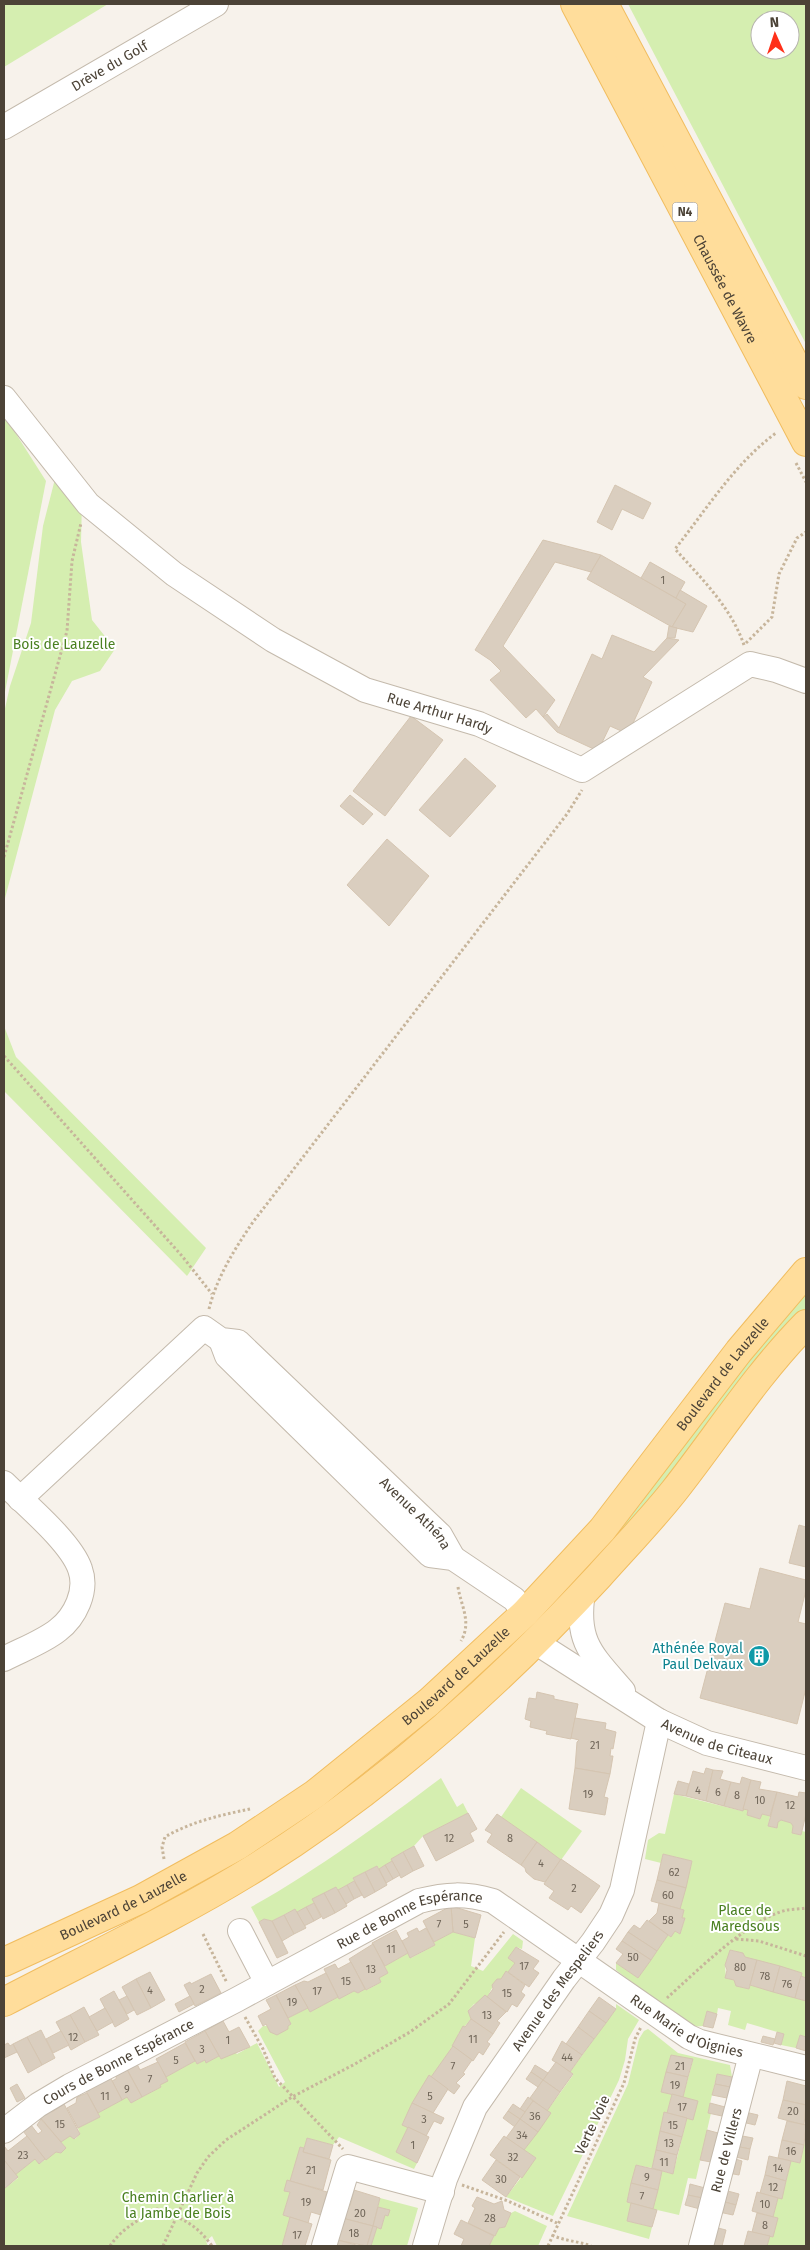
<svg xmlns="http://www.w3.org/2000/svg" width="810" height="2250" viewBox="0 0 810 2250" font-family="'Fira Sans',sans-serif">
<style>
.green{fill:#d5eeb0;fill-rule:evenodd}
.building{fill:#dacebf;stroke:#d5c5b1}
.lines{fill:none;stroke-linecap:round;stroke-linejoin:round}
.minor-casing{stroke:#c4baac;stroke-width:26}
.major-casing{stroke:#f1bd5f;stroke-width:30}
.path{stroke:#c7b59b;stroke-width:3;stroke-dasharray:2.5 2.5;stroke-linecap:butt}
.minor{stroke:#fff;stroke-width:24}
.major{stroke:#ffdd9b;stroke-width:28}
.labels{text-anchor:middle;stroke-width:4;stroke-linejoin:round;paint-order:stroke}
.number-label{font-size:11px;fill:#706659}
.shield{fill:#fff;stroke:#827b73;stroke-width:1}
.shield-label{font-size:12px;font-weight:bold;fill:#4c4337}
.street-label{font-size:14px;fill:#4c4337;stroke:#fff}
.park-label{font-size:14px;fill:#4a8021;stroke:#fff}
.culture-label{font-size:14px;fill:#0d838f;stroke:#fff;text-anchor:end}
</style>
<rect width="100%" height="100%" fill="#f7f2eb"/>
<g class="green">
<polygon points="4,4 108,4 4,67"/>
<path d="M 628,4 L 806,4 L 806,344 ZM 760,20 L 790,20 L 790,50 L 760,50 Z"/>
<polygon points="4,415 46,481 4,697"/>
<polygon points="56,475 82,501 81,542 92,620 115,649 100,671 72,681 55,710 4,902 4,713 10,686 31,623 43,526"/>
<polygon points="4,1026 16,1057 206,1248 187,1276 4,1091"/>
<polygon points="806,1285 806,1309 689,1454 582,1577 640,1505 674,1445"/>
<path d="M 441,1778 L 457,1807 L 463,1803 L 468,1813 L 423,1836 L 414,1846 L 391,1859 L 392,1861 L 379,1869 L 377,1866 L 353,1878 L 354,1881 L 338,1890 L 336,1887 L 313,1899 L 314,1903 L 297,1912 L 295,1909 L 272,1921 L 264,1919 L 259,1922 L 251,1907 C 316,1871 381,1823 441,1778 Z"/>
<polygon points="521,1788 582,1831 561,1860 501,1817"/>
<polygon points="674,1794 742,1811 743,1809 748,1810 747,1815 760,1819 762,1814 770,1816 768,1826 776,1828 778,1822 781,1820 791,1823 793,1826 792,1833 801,1835 802,1831 806,1832 806,1978 801,1976 802,1973 745,1957 742,1953 731,1950 725,1965 726,1978 734,1980 736,1986 749,1989 750,1985 806,2001 806,2037 800,2035 796,2048 781,2045 784,2034 747,2023 745,2030 728,2025 731,2011 718,2008 717,2014 707,2011 703,2026 691,2027 616,1970 616,1963 638,1978 668,1935 671,1937 675,1931 680,1934 685,1919 682,1918 684,1910 680,1909 692,1861 663,1854 661,1863 645,1859 648,1840 659,1833 665,1834"/>
<path d="M 453,1932 L 475,1938 L 471,1966 L 483,1971 L 513,1934 L 523,1941 L 522,1949 L 516,1947 L 509,1958 L 515,1963 L 508,1972 L 506,1972 L 501,1979 L 497,1979 C 490,1988 490,2002 474,2004 L 468,2011 L 471,2019 L 458,2034 L 459,2036 C 441,2066 418,2092 402,2124 L 408,2127 L 396,2152 L 417,2163 L 414,2169 L 339,2137 L 333,2145 L 307,2138 L 304,2148 L 301,2147 L 290,2181 L 285,2191 L 290,2192 L 283,2215 L 290,2217 L 282,2246 L 217,2246 L 212,2236 L 206,2241 L 208,2246 L 4,2246 L 4,2189 L 18,2178 L 15,2175 L 35,2159 L 39,2164 L 56,2152 L 61,2153 L 66,2148 L 61,2142 L 70,2136 L 75,2139 L 80,2134 L 78,2128 L 100,2117 L 98,2113 L 127,2097 L 131,2103 L 161,2087 L 160,2085 L 166,2077 L 195,2061 L 197,2064 L 205,2060 L 206,2063 L 219,2056 L 221,2059 L 235,2052 L 237,2054 L 257,2043 L 279,2087 L 285,2082 L 258,2031 L 263,2026 L 288,2026 L 291,2024 L 288,2018 L 308,2008 L 310,2012 L 338,1997 L 339,1999 L 354,1991 L 358,1993 L 365,1989 L 367,1990 L 381,1982 L 379,1978 L 388,1973 L 385,1966 L 408,1953 L 411,1958 L 435,1945 L 434,1942 Z"/>
<polygon points="616,2004 639,2020 628,2039 625,2060 619,2080 553,2216 506,2197 536,2158 524,2150 550,2114 547,2111 573,2075 570,2072 616,2009"/>
<polygon points="648,2029 678,2053 730,2065 732,2077 717,2074 708,2112 711,2113 696,2179 688,2178 679,2215 653,2209 662,2171 673,2174 687,2118 693,2120 683,2097 693,2060 671,2055 661,2092 672,2094 667,2113 664,2113 652,2168 636,2165 627,2202 631,2203 627,2221 652,2227 649,2239 567,2216 628,2084 639,2039 644,2031"/>
<polygon points="806,2137 806,2246 767,2246 770,2236 773,2237 777,2218 773,2217 778,2198 782,2198 791,2161 800,2163"/>
<polygon points="380,2198 418,2208 407,2246 371,2246 377,2227 381,2229 385,2215 388,2216 389,2210 378,2207"/>
<polygon points="515,2211 547,2226 538,2246 489,2246 499,2228 505,2227 511,2213"/>
</g>
<g class="building">
<polygon points="615,485 651,503 643,519 622,509 612,530 597,522"/>
<polygon points="543,540 601,555 591,572 555,562 503,646 555,700 543,717 536,709 526,718 490,680 501,671 490,660 475,650"/>
<polygon points="601,555 686,604 672,627 587,579"/>
<polygon points="650,562 685,582 676,598 641,578"/>
<polygon points="680,590 707,606 693,632 672,627 686,604 676,598"/>
<polygon points="669,626 677,628 675,638 667,638"/>
<polygon points="612,635 654,652 667,638 679,640 643,677 652,682 628,734 610,726 598,751 557,732 543,717 547,714 559,728 592,654 602,659"/>
<polygon points="411,716 443,740 385,816 353,791"/>
<polygon points="465,758 496,786 450,837 419,810"/>
<polygon points="350,795 373,814 363,825 340,806"/>
<polygon points="387,839 429,876 389,926 347,885"/>
<polygon points="799,1525 806,1527 806,1567 789,1563"/>
<polygon points="760,1568 806,1580 806,1590 798,1622 806,1624 806,1688 797,1724 700,1698 725,1603 750,1609"/>
<polygon points="537,1692 554,1696 554,1699 578,1704 571,1739 546,1734 547,1731 530,1727 531,1721 525,1719 529,1698 536,1699"/>
<polygon points="575,1718 606,1723 605,1729 616,1732 613,1749 611,1748 610,1756 613,1756 610,1774 575,1768 577,1742 579,1740 571,1738"/>
<polygon points="575,1768 610,1774 604,1797 608,1798 605,1815 569,1809"/>
<polygon points="706,1768 713,1770 706,1801 686,1796 693,1771 704,1774"/>
<polygon points="713,1770 723,1771 720,1779 731,1782 724,1806 706,1801"/>
<polygon points="742,1777 751,1780 743,1811 724,1806 731,1782 740,1784"/>
<polygon points="751,1780 761,1782 759,1789 777,1792 770,1816 762,1814 760,1819 747,1815 748,1810 743,1809"/>
<polygon points="678,1781 689,1784 686,1796 674,1794"/>
<polygon points="777,1792 798,1797 799,1792 806,1793 806,1814 801,1835 792,1833 793,1826 791,1823 781,1820 778,1822 777,1828 768,1826"/>
<polygon points="468,1813 477,1829 470,1833 474,1841 436,1861 423,1836"/>
<polygon points="497,1814 537,1842 521,1865 487,1842 492,1834 485,1830"/>
<polygon points="537,1842 561,1860 545,1882 534,1879 526,1872 525,1868 521,1865"/>
<polygon points="414,1846 424,1866 413,1871 403,1852"/>
<polygon points="403,1852 413,1871 401,1878 391,1859"/>
<polygon points="663,1854 692,1861 686,1888 657,1880"/>
<polygon points="561,1859 600,1886 581,1913 571,1906 568,1910 549,1898 554,1891 544,1884"/>
<polygon points="392,1861 400,1875 393,1879 385,1865"/>
<polygon points="385,1865 393,1879 386,1883 379,1869"/>
<polygon points="377,1866 387,1885 375,1892 365,1872"/>
<polygon points="365,1872 375,1892 364,1898 353,1878"/>
<polygon points="657,1880 686,1888 680,1909 651,1901"/>
<polygon points="354,1881 362,1895 354,1899 347,1885"/>
<polygon points="347,1885 354,1899 346,1904 338,1890"/>
<polygon points="336,1887 347,1906 335,1913 324,1893"/>
<polygon points="324,1893 335,1913 323,1919 312,1899"/>
<polygon points="314,1903 321,1917 314,1921 306,1907"/>
<polygon points="659,1903 684,1910 682,1918 685,1918 680,1934 675,1931 671,1937 649,1921 657,1913"/>
<polygon points="451,1906 481,1915 475,1938 453,1932"/>
<polygon points="451,1906 453,1932 434,1942 423,1921"/>
<polygon points="306,1907 314,1921 304,1926 297,1912"/>
<polygon points="295,1909 306,1928 294,1934 284,1915"/>
<polygon points="284,1915 294,1934 282,1941 272,1921"/>
<polygon points="264,1919 272,1921 288,1953 277,1958 259,1922"/>
<polygon points="647,1920 668,1935 657,1951 628,1932 634,1925 640,1929"/>
<polygon points="417,1928 419,1932 426,1928 435,1945 410,1958 402,1941 409,1937 407,1933"/>
<polygon points="396,1930 408,1953 385,1966 372,1943"/>
<polygon points="628,1932 657,1951 651,1960 622,1941"/>
<polygon points="622,1941 651,1960 638,1978 616,1963 623,1954 616,1949"/>
<polygon points="373,1944 388,1973 379,1978 381,1982 366,1990 349,1959"/>
<polygon points="516,1947 539,1961 533,1969 539,1973 529,1987 508,1972 515,1963 508,1958"/>
<polygon points="730,1950 743,1953 745,1957 757,1960 749,1989 736,1986 734,1980 725,1978 727,1970 725,1965"/>
<polygon points="757,1960 780,1966 773,1992 750,1985"/>
<polygon points="351,1962 365,1989 358,1993 354,1991 339,1999 324,1969 335,1964 338,1969"/>
<polygon points="780,1966 802,1973 795,1998 773,1992"/>
<polygon points="506,1971 525,1985 521,1992 525,1995 517,2007 512,2004 507,2012 487,1997 493,1989 492,1985 497,1979 501,1979"/>
<polygon points="150,1972 165,2000 151,2008 136,1979"/>
<polygon points="326,1973 338,1997 310,2012 295,1985 304,1981 308,1982"/>
<polygon points="211,1974 221,1993 195,2006 184,1985 190,1982 191,1984"/>
<polygon points="801,1976 806,1978 806,2001 795,1998"/>
<polygon points="136,1979 151,2008 137,2015 122,1987"/>
<polygon points="295,1985 308,2008 288,2018 276,1995"/>
<polygon points="114,1991 129,2019 115,2027 100,1999"/>
<polygon points="276,1995 291,2024 288,2026 288,2029 277,2035 270,2032 266,2024 263,2026 258,2016 271,2009 266,2000"/>
<polygon points="485,1995 506,2012 497,2021 500,2023 493,2034 471,2019 468,2011"/>
<polygon points="127,1996 134,2010 127,2014 119,2000"/>
<polygon points="190,1996 194,2004 179,2012 175,2004"/>
<polygon points="599,1997 616,2009 606,2023 589,2011"/>
<polygon points="84,2007 99,2035 85,2042 70,2015"/>
<polygon points="105,2008 113,2022 97,2031 89,2017"/>
<polygon points="589,2011 606,2023 594,2039 578,2027"/>
<polygon points="707,2011 717,2014 713,2028 703,2026"/>
<polygon points="70,2015 85,2042 71,2050 56,2022"/>
<polygon points="471,2019 493,2034 487,2042 490,2044 483,2055 479,2052 473,2061 452,2046 463,2026 465,2027"/>
<polygon points="223,2021 229,2032 239,2027 250,2047 221,2059 205,2031"/>
<polygon points="578,2027 594,2039 582,2055 566,2044"/>
<polygon points="41,2030 55,2058 42,2065 27,2037"/>
<polygon points="61,2031 69,2045 53,2053 46,2039"/>
<polygon points="205,2031 219,2056 206,2063 205,2060 197,2064 185,2042"/>
<polygon points="777,2032 784,2034 781,2045 774,2043"/>
<polygon points="800,2035 806,2037 806,2051 796,2048"/>
<polygon points="763,2036 775,2039 773,2045 761,2042"/>
<polygon points="27,2037 42,2065 28,2073 13,2044"/>
<polygon points="562,2041 582,2055 570,2072 552,2060"/>
<polygon points="8,2043 10,2046 13,2044 17,2052 4,2058 4,2045"/>
<polygon points="185,2043 195,2061 166,2077 156,2059"/>
<polygon points="453,2046 472,2060 463,2073 465,2074 456,2083 460,2086 454,2094 431,2077"/>
<polygon points="671,2055 693,2059 688,2077 666,2072"/>
<polygon points="158,2062 168,2081 160,2085 161,2087 142,2097 127,2069 137,2064 140,2070"/>
<polygon points="556,2062 573,2074 560,2092 543,2080"/>
<polygon points="535,2065 548,2073 543,2080 531,2072"/>
<polygon points="126,2068 142,2097 131,2103 127,2097 122,2100 112,2081 116,2079 117,2072"/>
<polygon points="531,2072 543,2080 538,2087 526,2079"/>
<polygon points="666,2072 688,2077 683,2097 661,2092"/>
<polygon points="717,2074 732,2077 730,2087 715,2084"/>
<polygon points="429,2075 448,2089 433,2113 412,2103"/>
<polygon points="110,2077 122,2100 98,2113 85,2089"/>
<polygon points="543,2080 560,2092 547,2111 530,2098"/>
<polygon points="787,2081 806,2086 806,2105 783,2100"/>
<polygon points="17,2084 25,2098 17,2102 10,2088"/>
<polygon points="715,2084 730,2087 727,2098 712,2095"/>
<polygon points="87,2093 100,2117 78,2128 67,2108 76,2103 77,2097"/>
<polygon points="672,2094 698,2101 693,2120 667,2113"/>
<polygon points="528,2097 533,2101 525,2112 520,2109"/>
<polygon points="783,2100 806,2105 804,2125 778,2118"/>
<polygon points="533,2101 551,2113 538,2132 520,2119"/>
<polygon points="412,2103 444,2118 441,2124 434,2121 426,2136 402,2125"/>
<polygon points="710,2103 725,2107 722,2116 708,2113"/>
<polygon points="64,2104 80,2134 74,2139 70,2136 61,2142 40,2117 50,2110 52,2112"/>
<polygon points="513,2104 525,2112 520,2119 508,2111"/>
<polygon points="508,2111 520,2119 515,2127 503,2118"/>
<polygon points="664,2112 687,2118 682,2137 660,2131"/>
<polygon points="745,2112 758,2115 755,2125 742,2122"/>
<polygon points="41,2119 66,2148 61,2153 56,2152 46,2160 23,2131 31,2125 38,2134 42,2131 37,2125"/>
<polygon points="520,2119 538,2132 524,2150 506,2138"/>
<polygon points="787,2121 806,2125 804,2145 782,2140"/>
<polygon points="408,2127 429,2137 417,2163 396,2152"/>
<polygon points="707,2130 718,2133 711,2162 700,2160"/>
<polygon points="660,2131 682,2137 677,2155 656,2150"/>
<polygon points="737,2135 753,2138 750,2149 735,2146"/>
<polygon points="27,2136 45,2159 39,2164 35,2159 15,2175 4,2160 4,2146 8,2151"/>
<polygon points="504,2136 536,2158 522,2178 490,2155"/>
<polygon points="307,2138 333,2145 329,2159 303,2152"/>
<polygon points="782,2140 804,2145 800,2163 778,2158"/>
<polygon points="735,2146 750,2149 748,2160 732,2156"/>
<polygon points="300,2147 304,2148 303,2152 331,2160 323,2190 290,2181"/>
<polygon points="656,2150 677,2155 673,2174 652,2168"/>
<polygon points="769,2156 791,2161 786,2181 765,2175"/>
<polygon points="732,2158 742,2161 739,2175 728,2173"/>
<polygon points="4,2160 18,2177 4,2189"/>
<polygon points="496,2160 520,2177 506,2197 482,2180"/>
<polygon points="636,2165 662,2171 658,2190 631,2183"/>
<polygon points="765,2175 786,2181 782,2199 760,2193"/>
<polygon points="287,2180 327,2192 321,2215 311,2212 308,2223 283,2215 290,2192 284,2191"/>
<polygon points="631,2183 658,2190 653,2209 627,2202"/>
<polygon points="690,2184 705,2188 702,2198 688,2195"/>
<polygon points="354,2190 380,2198 373,2226 342,2218 346,2205 350,2206"/>
<polygon points="724,2190 739,2194 736,2205 721,2201"/>
<polygon points="757,2192 778,2198 773,2217 752,2211"/>
<polygon points="688,2195 702,2198 700,2209 685,2205"/>
<polygon points="477,2197 494,2204 502,2201 504,2210 511,2213 505,2227 499,2228 495,2236 468,2223 475,2208 472,2206"/>
<polygon points="721,2201 736,2205 733,2215 719,2212"/>
<polygon points="631,2203 657,2210 652,2227 627,2221"/>
<polygon points="378,2207 390,2210 388,2216 385,2215 381,2229 373,2226"/>
<polygon points="757,2213 778,2218 773,2237 752,2232"/>
<polygon points="290,2217 312,2224 305,2246 282,2246"/>
<polygon points="342,2218 373,2226 367,2246 336,2240"/>
<polygon points="461,2220 494,2236 489,2246 461,2246 464,2239 454,2234"/>
<polygon points="373,2226 377,2227 371,2246 367,2246"/>
<polygon points="714,2227 726,2230 722,2246 709,2246"/>
<polygon points="748,2231 770,2236 767,2246 744,2246"/>
<polygon points="334,2239 360,2246 332,2246"/>
</g>
<g class="lines">
<g class="minor-casing">
<g id="minor">
<path id="s1" d="M 4,127 L 216,4"/>
<path id="s2" d="M 4,398 L 88,504 L 174,574 L 273,640 L 365,690 L 479,724 L 582,770 L 750,664 L 776,670 L 806,681"/>
<polyline points="221,1340 227,1356 430,1555 453,1558 514,1599 525,1613"/>
<path d="M 4,1483 C 25,1504 71,1542 80,1569 C 88,1591 75,1617 58,1630 C 43,1642 21,1650 4,1659"/>
<path id="s3" d="M 20,1499 L 204,1328 L 221,1340 L 238,1342 L 440,1535 L 453,1558"/>
<path d="M 583,1592 C 575,1642 592,1655 623,1691"/>
<path id="s4" d="M 535,1642 L 659,1721 L 707,1743 L 806,1768"/>
<polyline points="240,1931 267,1983"/>
<path id="s5" d="M 4,2131 L 38,2105 L 70,2086 L 236,2000 L 419,1901 C 447,1894 465,1893 493,1901 L 689,2037 L 700,2042 L 806,2068"/>
<polyline points="324,2246 348,2167 442,2192"/>
<path id="s6" d="M 425,2246 L 445,2179 L 475,2107 L 564,1979 L 593,1942 L 611,1915 L 622,1890 L 659,1721"/>
<path id="s7" d="M 701,2246 L 751,2055"/>
</g>
</g>
<g class="major-casing">
<g id="major">
<path id="s8" d="M 575,4 L 806,442"/>
<polyline points="604,4 806,385"/>
<path id="s9" d="M 4,1962 L 141,1899 L 237,1846 L 315,1794 L 429,1702 L 525,1613 L 602,1530 L 739,1351 L 806,1272"/>
<path d="M 4,2002 C 88,1958 178,1916 258,1866 C 384,1787 498,1685 599,1576 C 624,1548 651,1520 674,1491 C 718,1435 756,1375 806,1324"/>
</g>
</g>
<g class="path">
<polyline points="796,463 806,482"/>
<polyline points="746,643 772,617 779,574 797,538 806,532"/>
<path d="M 744,645 C 731,607 701,578 675,549 C 707,509 734,464 776,433"/>
<polyline points="4,857 67,631 72,561 81,523"/>
<polyline points="4,1056 182,1256 212,1294"/>
<path d="M 209,1309 C 217,1277 234,1250 253,1222 L 567,814 L 582,790"/>
<path d="M 458,1587 C 461,1606 472,1622 461,1641"/>
<path d="M 164,1859 L 162,1847 L 165,1837 C 190,1822 221,1815 250,1809"/>
<polyline points="203,1934 227,1983"/>
<polyline points="736,1939 759,1941 806,1956"/>
<path d="M 667,1998 C 696,1972 750,1918 787,1910 C 793,1909 800,1909 806,1908"/>
<polyline points="245,2017 263,2049 275,2078 343,2149"/>
<polyline points="462,2185 508,2201 557,2223"/>
<path d="M 552,2235 C 564,2241 578,2241 591,2246"/>
<path d="M 110,2246 C 121,2229 140,2219 157,2209 C 182,2218 196,2224 212,2246"/>
<polyline points="163,2246 197,2173 208,2157 226,2140 292,2097 355,2064 410,2032 449,2004 504,1932"/>
<polyline points="548,2246 624,2083 635,2039 641,2027"/>
</g>
<use href="#minor" class="minor"/>
<use href="#major" class="major"/>
</g>
<defs>
<g id="building-disc" transform="scale(1.125)"><circle r="9.5" fill="#0f9aa8" stroke="#fff"/><path d="M-4-6H4V6H1V3H-1V6H-4ZM-2.5-4.3h1.7v1.8h-1.7ZM.8-4.3h1.7v1.8H.8ZM-2.5-1h1.7V.8h-1.7ZM.8-1h1.7V.8H.8Z" fill="#fff"/></g>
</defs>
<g fill-rule="evenodd">
<use href="#building-disc" x="759" y="1656"/>
</g>
<g class="labels">
<g class="number-label">
<text x="663" y="584">1</text>
<text x="595" y="1749">21</text>
<text x="698" y="1794">4</text>
<text x="718" y="1796">6</text>
<text x="588" y="1798">19</text>
<text x="737" y="1799">8</text>
<text x="760" y="1804">10</text>
<text x="790" y="1809">12</text>
<text x="449" y="1842">12</text>
<text x="510" y="1842">8</text>
<text x="541" y="1867">4</text>
<text x="674" y="1876">62</text>
<text x="574" y="1892">2</text>
<text x="668" y="1899">60</text>
<text x="668" y="1924">58</text>
<text x="439" y="1928">7</text>
<text x="466" y="1928">5</text>
<text x="391" y="1953">11</text>
<text x="633" y="1961">50</text>
<text x="524" y="1970">17</text>
<text x="740" y="1971">80</text>
<text x="371" y="1973">13</text>
<text x="765" y="1980">78</text>
<text x="346" y="1985">15</text>
<text x="787" y="1988">76</text>
<text x="202" y="1993">2</text>
<text x="150" y="1994">4</text>
<text x="317" y="1995">17</text>
<text x="507" y="1997">15</text>
<text x="292" y="2006">19</text>
<text x="487" y="2019">13</text>
<text x="73" y="2041">12</text>
<text x="473" y="2043">11</text>
<text x="228" y="2044">1</text>
<text x="202" y="2053">3</text>
<text x="567" y="2061">44</text>
<text x="176" y="2064">5</text>
<text x="453" y="2070">7</text>
<text x="680" y="2070">21</text>
<text x="150" y="2083">7</text>
<text x="675" y="2089">19</text>
<text x="127" y="2093">9</text>
<text x="105" y="2100">11</text>
<text x="430" y="2100">5</text>
<text x="682" y="2111">17</text>
<text x="793" y="2115">20</text>
<text x="535" y="2120">36</text>
<text x="424" y="2123">3</text>
<text x="60" y="2128">15</text>
<text x="673" y="2129">15</text>
<text x="522" y="2139">34</text>
<text x="669" y="2147">13</text>
<text x="413" y="2149">1</text>
<text x="791" y="2155">16</text>
<text x="23" y="2159">23</text>
<text x="513" y="2161">32</text>
<text x="664" y="2166">11</text>
<text x="778" y="2172">14</text>
<text x="311" y="2174">21</text>
<text x="647" y="2181">9</text>
<text x="501" y="2183">30</text>
<text x="773" y="2191">12</text>
<text x="642" y="2200">7</text>
<text x="306" y="2206">19</text>
<text x="765" y="2208">10</text>
<text x="360" y="2217">20</text>
<text x="490" y="2222">28</text>
<text x="765" y="2229">8</text>
<text x="354" y="2237">18</text>
<text x="297" y="2239">17</text>
</g>
<rect class="shield" x="672.5" y="202.5" width="25" height="19" rx="4"/>
<g class="shield-label">
<text x="685" y="216">N4</text>
</g>
<g class="street-label">
<text dy="5" stroke="none"><textPath href="#s1" startOffset="122">Drève du Golf</textPath></text>
<text dy="5" stroke="none"><textPath href="#s8" startOffset="322">Chaussée de Wavre</textPath></text>
<text dy="5" stroke="none"><textPath href="#s2" startOffset="548">Rue Arthur Hardy</textPath></text>
<text dy="5" stroke="none"><textPath href="#s9" startOffset="942">Boulevard de Lauzelle</textPath></text>
<text dy="5" stroke="none"><textPath href="#s3" startOffset="536">Avenue Athéna</textPath></text>
<text dy="5" stroke="none"><textPath href="#s9" startOffset="538">Boulevard de Lauzelle</textPath></text>
<text dy="5" stroke="none"><textPath href="#s4" startOffset="209">Avenue de Citeaux</textPath></text>
<text dy="5" stroke="none"><textPath href="#s9" startOffset="132">Boulevard de Lauzelle</textPath></text>
<text dy="5" stroke="none"><textPath href="#s5" startOffset="461">Rue de Bonne Espérance</textPath></text>
<text dy="5" stroke="none"><textPath href="#s6" startOffset="291">Avenue des Mespeliers</textPath></text>
<text dy="5" stroke="none"><textPath href="#s5" startOffset="782">Rue Marie d'Oignies</textPath></text>
<text dy="5" stroke="none"><textPath href="#s5" startOffset="134">Cours de Bonne Espérance</textPath></text>
<text transform="translate(592 2125) rotate(-65)" y="5">Verte Voie</text>
<text dy="5" stroke="none"><textPath href="#s7" startOffset="99">Rue de Villers</textPath></text>
</g>
<g class="park-label">
<text x="64" y="649">Bois de Lauzelle</text>
<text x="745" y="1915">Place de<tspan x="745" dy="16">Maredsous</tspan></text>
<text x="178" y="2202">Chemin Charlier à<tspan x="178" dy="16">la Jambe de Bois</tspan></text>
</g>
<g class="culture-label">
<text x="743" y="1653">Athénée Royal<tspan x="743" dy="16">Paul Delvaux</tspan></text>
</g>
</g>
<rect width="810" height="2250" fill="none" stroke="#4c4337" stroke-width="10"/>
<g transform="translate(775 35) rotate(357)"><circle r="24" fill="#ffffff" stroke="#b7b4af"/>
<path d="M0-4L9 19L0 12L-9 19Z" fill="#ff3019"/>
<text y="-8" font-size="14" font-weight="bold" text-anchor="middle" fill="#4c4337">N</text>
</g>
</svg>
